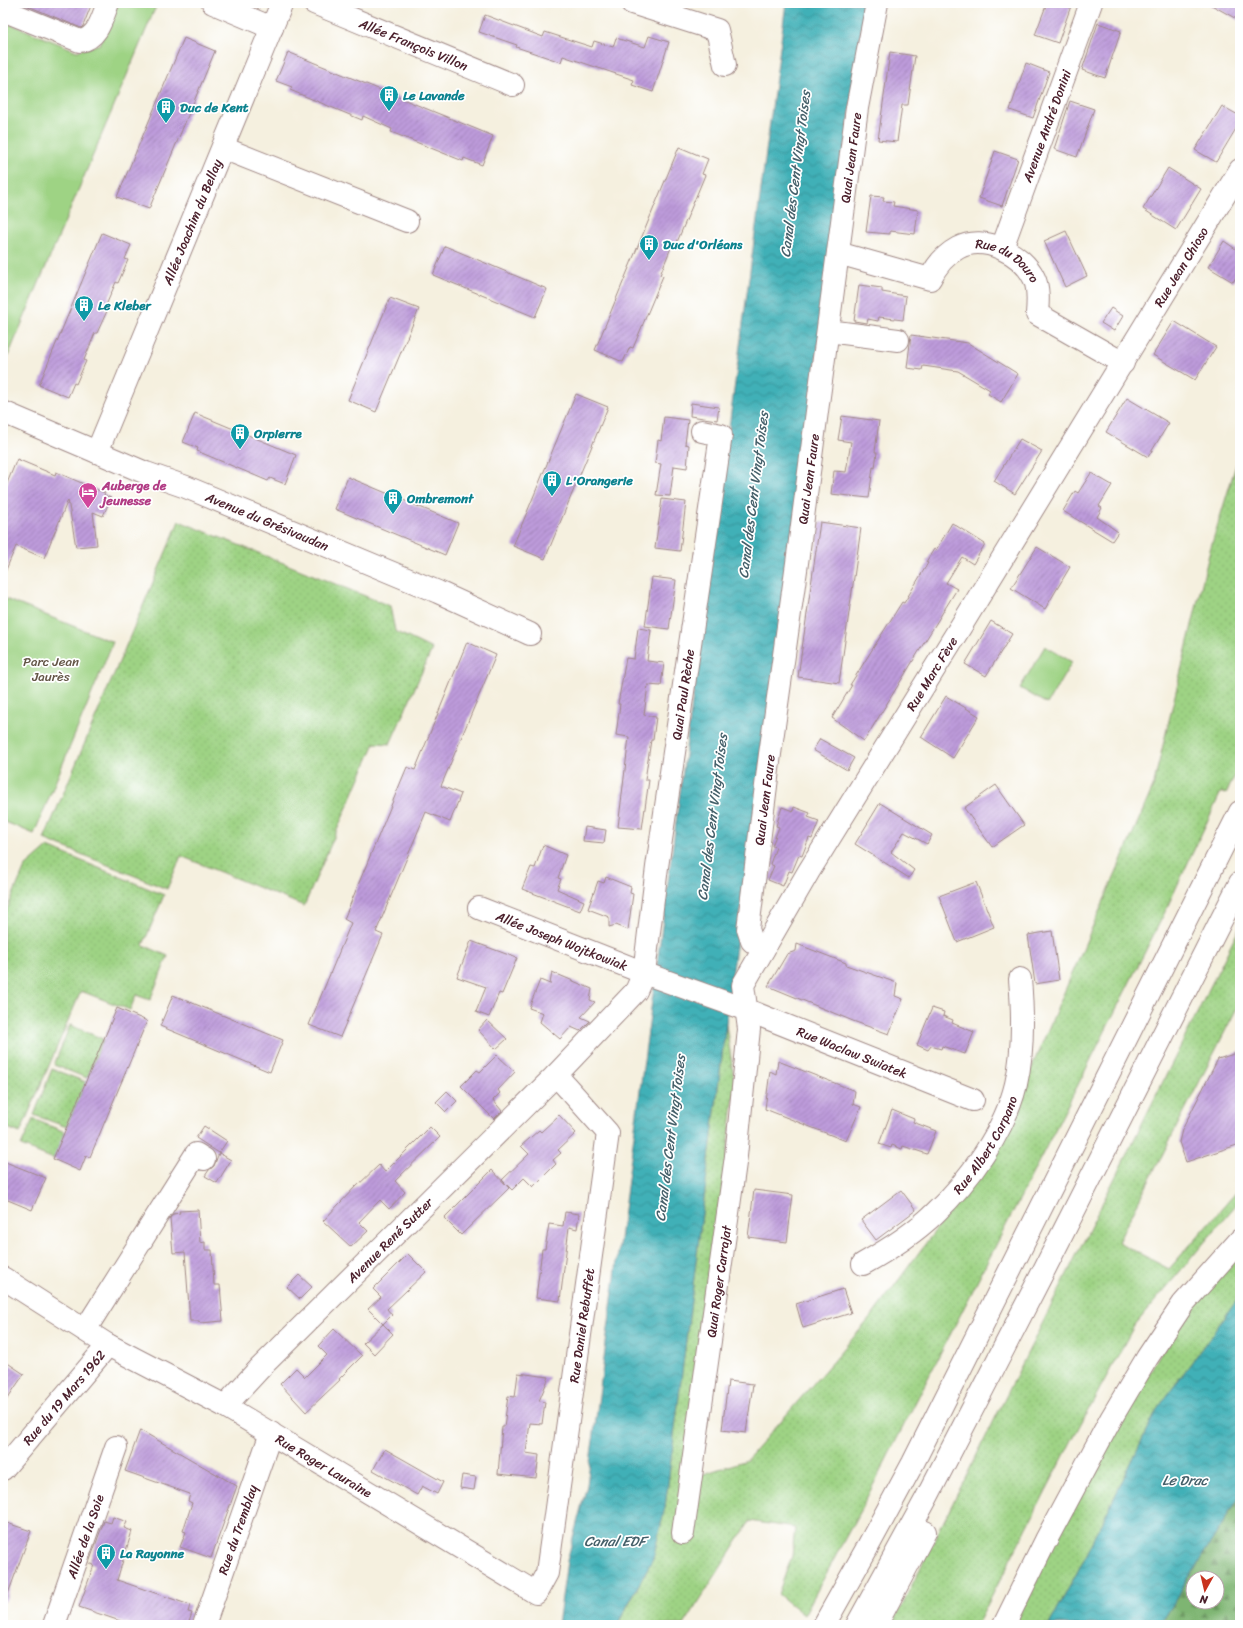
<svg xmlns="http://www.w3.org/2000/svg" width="1243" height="1628" viewBox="0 0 1243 1628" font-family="Sriracha,sans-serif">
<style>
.grass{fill:url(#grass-dots);stroke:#747958}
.forest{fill:url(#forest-firs);stroke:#646a4e;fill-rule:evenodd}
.park{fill:#9ed384;stroke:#747958}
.water{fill:url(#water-waves);stroke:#446871}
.building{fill:url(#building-hatch)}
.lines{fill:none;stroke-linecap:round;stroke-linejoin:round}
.minor-casing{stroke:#a08885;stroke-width:24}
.highway-casing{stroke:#a08885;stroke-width:24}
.minor{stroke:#fff;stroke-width:22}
.highway{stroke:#fff;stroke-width:22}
.labels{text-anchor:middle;stroke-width:3.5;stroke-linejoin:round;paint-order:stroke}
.street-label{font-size:13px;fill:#4a1f2b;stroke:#fff}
.culture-label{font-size:13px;font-weight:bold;fill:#0d838f;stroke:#fff;text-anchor:start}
.hotel-label{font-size:13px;font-weight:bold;fill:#b23c85;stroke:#fff;text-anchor:start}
.park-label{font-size:13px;fill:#635546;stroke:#fff}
.water-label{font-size:14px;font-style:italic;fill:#45606a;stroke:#fff}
</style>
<defs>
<pattern id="grass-dots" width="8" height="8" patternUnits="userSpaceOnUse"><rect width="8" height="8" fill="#9ed384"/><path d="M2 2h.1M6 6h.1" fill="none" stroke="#8ab572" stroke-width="1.8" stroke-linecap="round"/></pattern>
<pattern id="forest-firs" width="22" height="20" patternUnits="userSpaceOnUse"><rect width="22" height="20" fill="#7eb572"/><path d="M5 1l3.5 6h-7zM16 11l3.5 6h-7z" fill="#69935e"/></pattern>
<pattern id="water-waves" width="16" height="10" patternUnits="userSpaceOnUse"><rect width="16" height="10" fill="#3fb0b7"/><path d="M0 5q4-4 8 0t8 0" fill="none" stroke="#378f95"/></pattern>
<pattern id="building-hatch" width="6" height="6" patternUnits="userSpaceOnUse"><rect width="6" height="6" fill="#bd9bdb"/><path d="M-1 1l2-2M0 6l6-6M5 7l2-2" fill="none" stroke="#9c7eb2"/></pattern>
</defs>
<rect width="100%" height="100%" fill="#fff"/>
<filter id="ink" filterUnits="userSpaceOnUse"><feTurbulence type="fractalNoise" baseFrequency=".025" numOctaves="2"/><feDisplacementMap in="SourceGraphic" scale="8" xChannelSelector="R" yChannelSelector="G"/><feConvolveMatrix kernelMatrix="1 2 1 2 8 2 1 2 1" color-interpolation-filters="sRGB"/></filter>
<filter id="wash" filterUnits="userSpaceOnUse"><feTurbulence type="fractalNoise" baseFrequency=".012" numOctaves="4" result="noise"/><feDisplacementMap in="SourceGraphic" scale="16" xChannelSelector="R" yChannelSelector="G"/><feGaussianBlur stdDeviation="0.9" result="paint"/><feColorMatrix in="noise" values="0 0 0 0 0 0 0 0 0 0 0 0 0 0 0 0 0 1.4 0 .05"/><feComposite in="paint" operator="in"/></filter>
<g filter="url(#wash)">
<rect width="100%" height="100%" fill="#f5f0df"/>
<g class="grass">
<polygon points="1240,452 1240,765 1226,794 1221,792 1163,916 1083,1075 862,1507 804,1615 778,1594 792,1556 795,1528 750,1521 684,1625 620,1625 618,1624 653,1558 665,1507 726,1025 735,1085 691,1478 747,1460 872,1316 951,1209 1027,1078 1153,787 1210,550"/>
<polygon points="179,521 390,606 395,631 432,649 390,744 375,743 304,906 181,856 167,889 44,839"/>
<polygon points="48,847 164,895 143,945 168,956 150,1000 136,995 130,1010 81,991 20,1133 3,1126 3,918 25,867"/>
<polygon points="1240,927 1240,1002 1118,1242 1169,1269 1240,1188 1240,1200 1134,1326 1073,1438 977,1625 892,1625"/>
<polygon points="70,1025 103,1039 87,1078 54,1065"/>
<polygon points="52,1069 86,1082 67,1127 34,1115"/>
<polygon points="33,1119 65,1132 54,1159 21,1146"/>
<polygon points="1240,1251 1240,1296 1156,1411 1088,1552 1049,1625 1011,1625 1055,1538 1176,1326"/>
</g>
<path class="forest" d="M 1240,1496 L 1240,1625 L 1159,1625 ZM 1193,1578 L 1217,1578 L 1217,1602 L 1193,1602 Z"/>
<g class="park">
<polygon points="118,3 157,4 3,368 3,21 77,51 100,44"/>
<polygon points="3,598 113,642 34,834 3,821"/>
<polygon points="1045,646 1072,662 1047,704 1020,688"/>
</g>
<g class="water">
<polygon points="786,3 865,3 731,984 665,1507 653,1558 617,1625 558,1625 567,1561 587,1485"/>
<polygon points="1240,1296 1240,1496 1159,1625 1049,1625 1088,1552 1156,1411"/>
</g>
<g id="blocks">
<g class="building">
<polygon points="21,3 92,3 83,26 81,28"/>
<polygon points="1047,3 1072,3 1058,43 1035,35"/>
<polygon points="1208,3 1240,3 1240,21"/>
<polygon points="485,15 543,37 545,32 592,47 594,41 613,47 616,38 645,47 649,36 669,42 653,92 632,85 634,80 563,56 561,62 516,47 517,45 479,32"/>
<polygon points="1098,23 1121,31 1105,78 1082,70"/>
<polygon points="184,38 215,51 149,209 117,197"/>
<polygon points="288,52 493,136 482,165 464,158 463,161 391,132 392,129 363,116 362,120 290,90 292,87 276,81"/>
<polygon points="890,52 915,56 908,105 902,105 897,142 878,140"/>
<polygon points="1026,63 1049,72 1033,118 1010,110"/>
<polygon points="1070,101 1094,109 1077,157 1054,149"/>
<polygon points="1222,106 1240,116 1240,122 1216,162 1195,150"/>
<polygon points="679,147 708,159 702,174 705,175 675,247 672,245 660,275 663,276 633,348 630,347 623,362 595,350"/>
<polygon points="995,151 1018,159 1002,206 979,198"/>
<polygon points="1168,168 1201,189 1176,230 1143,209"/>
<polygon points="871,196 884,197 883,201 894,202 893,206 918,210 915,234 890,231 890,234 866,232"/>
<polygon points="1066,231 1087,276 1065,287 1044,241"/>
<polygon points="102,233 131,245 125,259 128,260 118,283 116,282 104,310 107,311 97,333 95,333 84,360 86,361 76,384 74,383 68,397 39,385"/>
<polygon points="1224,241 1240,252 1240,271 1233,282 1208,267"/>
<polygon points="445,246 547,289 535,317 433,275"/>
<polygon points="859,285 882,288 882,292 906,296 903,320 879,317 878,321 868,319 867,323 854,321"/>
<polygon points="390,298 419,309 376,412 348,400"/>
<polygon points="1111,308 1123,316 1114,331 1101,323"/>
<polygon points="1174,321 1216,347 1195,380 1153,355"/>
<polygon points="911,335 968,343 1018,374 1001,402 988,394 990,390 958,371 923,366 922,370 907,368"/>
<polygon points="576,394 608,407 545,559 513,546"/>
<polygon points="1127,398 1169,423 1148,457 1106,432"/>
<polygon points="691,403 719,407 717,420 690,416"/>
<polygon points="195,413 296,455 285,484 270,478 268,481 197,451 198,448 183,442"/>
<polygon points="842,416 879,421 875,452 877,452 875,468 873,467 869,498 831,494 834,471 846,472 851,442 838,440"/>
<polygon points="664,417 688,420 685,444 689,445 687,468 674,466 670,496 656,495 661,464 655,463 658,440 661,441"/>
<polygon points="1020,439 1042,451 1015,494 994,481"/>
<polygon points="17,459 55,475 56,472 105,493 104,495 111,498 103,516 93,512 97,545 76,547 68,500 44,558 16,546 3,577 3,493"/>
<polygon points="1091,473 1112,485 1099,506 1102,508 1097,517 1118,532 1112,541 1063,511 1075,491 1078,493"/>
<polygon points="348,477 458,523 445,555 335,509"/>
<polygon points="662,499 686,502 680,551 655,548"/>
<polygon points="820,522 861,528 839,683 798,677"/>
<polygon points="952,523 985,544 973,564 962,557 946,583 957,589 864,741 832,718 852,685 850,685 902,602 904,603 928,563 926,562 934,549 936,550"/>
<polygon points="1037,547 1070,567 1045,609 1011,588"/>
<polygon points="652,577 676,580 669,629 645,626"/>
<polygon points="991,621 1012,634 986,676 965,664"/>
<polygon points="638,628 651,630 647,661 664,663 661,686 648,685 644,715 656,717 653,740 651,740 645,780 649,780 642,829 618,827 629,737 616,735 620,704 618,704 626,658 634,659"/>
<polygon points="467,642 496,655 441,786 461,794 450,822 426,812 376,932 383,935 340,1037 309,1025 351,923 344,919 407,767 415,770"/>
<polygon points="946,696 979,716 953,758 921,737"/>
<polygon points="820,739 854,758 847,770 813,750"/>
<polygon points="996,785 1024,825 992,847 964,808"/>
<polygon points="880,803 932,835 927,844 904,832 891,852 914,870 909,878 855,844"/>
<polygon points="782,807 793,811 794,807 810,813 808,817 819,821 812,839 809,838 802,856 799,855 792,872 789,871 783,886 768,880 774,866 770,864 776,847 772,846 779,827 776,826"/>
<polygon points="585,827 606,830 604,843 583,841"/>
<polygon points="543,845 566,855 558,878 561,879 557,889 584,901 580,911 522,889 531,867 535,868"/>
<polygon points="606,877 631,887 630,893 633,894 628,930 616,925 609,927 609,917 588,909 598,881 604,883"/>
<polygon points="976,882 994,927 957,942 939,896"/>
<polygon points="1052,931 1059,980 1035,984 1028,935"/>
<polygon points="471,941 517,958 502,994 499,993 489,1017 476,1012 486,987 457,977"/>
<polygon points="797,944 846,963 846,965 897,983 895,996 903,999 889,1034 853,1021 768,986 787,954 796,951"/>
<polygon points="552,972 592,989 590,1000 595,1002 581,1017 590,1021 580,1031 571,1027 560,1039 540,1022 543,1013 529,1008 540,980 550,984"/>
<polygon points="173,995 283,1040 270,1072 160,1026"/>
<polygon points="117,1008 147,1021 90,1157 86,1156 80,1171 53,1159"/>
<polygon points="932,1008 944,1012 943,1016 953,1020 952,1023 974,1032 965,1054 942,1046 941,1049 931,1046 928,1050 917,1045"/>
<polygon points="487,1020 507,1039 496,1049 478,1030"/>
<polygon points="1240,1052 1240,1144 1186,1162 1179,1142 1182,1130 1218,1059"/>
<polygon points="497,1055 515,1072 498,1090 500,1093 493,1100 502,1111 494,1119 461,1086 477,1070 480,1072"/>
<polygon points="778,1061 855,1091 853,1104 861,1107 846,1141 765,1109 770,1071 776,1074"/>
<polygon points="447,1091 457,1101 446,1112 436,1102"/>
<polygon points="892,1110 914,1119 913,1122 936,1131 927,1154 903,1146 902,1149 892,1145 891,1148 879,1144"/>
<polygon points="559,1115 576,1133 558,1150 561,1153 553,1160 556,1164 533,1187 524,1178 512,1190 502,1180 529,1154 521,1146 539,1130 541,1132"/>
<polygon points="204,1126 227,1141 219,1153 196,1138"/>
<polygon points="430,1127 440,1137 395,1181 405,1192 389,1209 380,1200 359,1222 368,1231 351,1247 323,1221 356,1186 356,1187 379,1165 385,1172"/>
<polygon points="219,1153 231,1160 217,1183 205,1176 209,1170 214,1166"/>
<polygon points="3,1161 46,1178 32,1210 3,1198"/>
<polygon points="492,1170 509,1188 461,1235 444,1218"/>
<polygon points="754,1190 793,1195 787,1242 748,1237"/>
<polygon points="901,1190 916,1210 876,1240 861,1220"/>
<polygon points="198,1210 200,1243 205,1242 205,1250 212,1250 214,1285 220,1285 223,1321 200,1323 199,1321 190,1321 185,1252 173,1253 170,1218 173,1214 180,1213 179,1211"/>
<polygon points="565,1212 579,1214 577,1229 569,1227 560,1301 536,1298 542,1249 545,1249 549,1224 563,1226"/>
<polygon points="408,1254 426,1272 387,1309 392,1315 383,1324 368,1309 381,1297 373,1289"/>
<polygon points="299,1275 312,1287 300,1299 287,1287"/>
<polygon points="843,1289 851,1313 803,1328 796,1304"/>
<polygon points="383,1324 393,1334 374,1354 363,1343"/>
<polygon points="334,1329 362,1356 339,1379 340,1380 306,1412 280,1384 296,1368 305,1377 327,1355 318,1346"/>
<polygon points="3,1360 24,1374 3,1405"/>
<polygon points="518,1373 549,1377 539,1401 545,1402 542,1424 530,1423 526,1453 539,1455 536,1478 498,1474 502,1427 504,1427 508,1396 515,1397"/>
<polygon points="728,1381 753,1384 746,1433 722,1430"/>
<polygon points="140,1430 237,1486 211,1558 180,1547 186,1532 183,1531 192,1503 188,1501 190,1494 125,1471"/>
<polygon points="385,1449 443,1482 437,1494 422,1486 417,1495 373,1470"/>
<polygon points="462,1475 476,1477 474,1490 460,1488"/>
<polygon points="113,1517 127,1522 124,1528 132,1531 117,1580 190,1605 188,1612 192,1613 188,1625 132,1625 79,1607 94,1565 89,1563 104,1521 111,1523"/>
<polygon points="7,1523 31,1531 5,1602 3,1602 3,1534"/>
</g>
</g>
</g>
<g filter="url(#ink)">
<use href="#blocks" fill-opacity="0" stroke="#a08885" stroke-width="1"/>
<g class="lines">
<g class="minor-casing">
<g id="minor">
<polyline points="213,3 272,28"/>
<path id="s1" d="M 314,3 L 513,85"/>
<polyline points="632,3 717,30 725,65"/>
<path d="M 3,10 L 80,41 C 98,38 102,18 108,3"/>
<polyline points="223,148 407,221"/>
<path id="s2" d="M 1002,248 L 1091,3"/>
<path id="s3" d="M 838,253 L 930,279 C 936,266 945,255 958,248 C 984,234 1022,253 1034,278 C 1039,288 1038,302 1037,314 L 1123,363"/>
<polyline points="828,331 898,340"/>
<path id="s4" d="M 3,412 L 146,473 L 186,487 L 438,592 L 530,634"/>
<path id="s5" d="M 97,452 L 282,3"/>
<path id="s6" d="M 479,908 L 652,976 L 747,1010 L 973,1100"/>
<path id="s7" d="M 763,950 L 752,941 L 748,929 L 770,754 L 797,563 L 857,108 L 877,3"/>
<path id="s8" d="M 863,1264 C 888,1250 913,1234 934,1214 C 969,1181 1005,1131 1016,1084 C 1024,1050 1023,1014 1020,979"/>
<path id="s9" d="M 3,1278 L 108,1345 L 225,1406 L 536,1593 L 547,1573 L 608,1133 L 556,1075"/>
<polyline points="85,1330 196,1154 204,1159"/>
<path id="s10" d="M 225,1406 L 261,1367 L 556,1075 L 636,991 L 644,973 L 657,867 L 721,435 L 702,431"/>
<path id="s11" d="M 3,1469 L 108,1345"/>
<path id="s12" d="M 683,1533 L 736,1156 L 749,1029 L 743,985 L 809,871 L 961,626 L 1240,170"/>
<path id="s13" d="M 54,1625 L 116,1447"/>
<path id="s14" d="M 204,1625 L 271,1433"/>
<polyline points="1004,1625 1046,1540 1112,1417 1147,1358 1183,1304 1240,1240"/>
</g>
</g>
<g class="highway-casing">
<g id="highway">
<polyline points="824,1625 866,1550 913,1463 1240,812"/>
<polyline points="857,1625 926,1499 1041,1276 1240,883"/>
<polyline points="876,1625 925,1532"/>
</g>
</g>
<use href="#minor" class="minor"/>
<use href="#highway" class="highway"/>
</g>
</g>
<defs>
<g id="building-pin" transform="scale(1)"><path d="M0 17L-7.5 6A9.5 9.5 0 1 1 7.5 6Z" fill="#0f9aa8" stroke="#fff"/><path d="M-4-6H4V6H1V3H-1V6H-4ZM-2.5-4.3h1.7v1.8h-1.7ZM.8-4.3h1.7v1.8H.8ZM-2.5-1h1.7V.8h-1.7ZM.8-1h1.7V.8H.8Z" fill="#fff"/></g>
<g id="hotel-pin" transform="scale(1)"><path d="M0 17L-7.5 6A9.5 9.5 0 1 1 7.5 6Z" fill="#d1479c" stroke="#fff"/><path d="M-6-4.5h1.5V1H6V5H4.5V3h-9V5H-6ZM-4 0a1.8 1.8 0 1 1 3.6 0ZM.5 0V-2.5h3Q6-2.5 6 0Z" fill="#fff"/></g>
</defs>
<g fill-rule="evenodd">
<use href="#building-pin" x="389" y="95"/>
<use href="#building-pin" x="166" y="107"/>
<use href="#building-pin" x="649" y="244"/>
<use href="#building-pin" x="84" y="305"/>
<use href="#building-pin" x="240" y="433"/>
<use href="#building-pin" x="552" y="480"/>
<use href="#hotel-pin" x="88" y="492"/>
<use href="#building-pin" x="393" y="498"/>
<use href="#building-pin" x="106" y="1553"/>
</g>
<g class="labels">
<g class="street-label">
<text dy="5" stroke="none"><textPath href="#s1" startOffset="108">Allée François Villon</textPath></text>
<text dy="5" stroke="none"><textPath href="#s2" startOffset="130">Avenue André Donini</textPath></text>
<text dy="5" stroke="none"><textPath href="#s7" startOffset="805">Quai Jean Faure</textPath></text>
<text dy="5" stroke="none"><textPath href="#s5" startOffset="249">Allée Joachim du Bellay</textPath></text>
<text dy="5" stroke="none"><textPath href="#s3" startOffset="194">Rue du Douro</textPath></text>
<text dy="5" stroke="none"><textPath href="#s12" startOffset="1394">Rue Jean Chioso</textPath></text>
<text dy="5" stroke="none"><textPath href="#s7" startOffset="481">Quai Jean Faure</textPath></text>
<text dy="5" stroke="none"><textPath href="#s4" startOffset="286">Avenue du Grésivaudan</textPath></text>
<text dy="5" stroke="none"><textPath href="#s12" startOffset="917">Rue Marc Fève</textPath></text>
<text dy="5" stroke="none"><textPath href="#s10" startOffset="885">Quai Paul Rèche</textPath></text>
<text dy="5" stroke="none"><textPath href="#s7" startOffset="157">Quai Jean Faure</textPath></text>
<text dy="5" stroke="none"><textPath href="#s6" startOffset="89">Allée Joseph Wojtkowiak</textPath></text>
<text dy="5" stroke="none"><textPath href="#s6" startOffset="400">Rue Waclaw Swiatek</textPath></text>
<text dy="5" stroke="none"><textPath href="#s8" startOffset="174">Rue Albert Carpano</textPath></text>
<text dy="5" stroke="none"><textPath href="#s10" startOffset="234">Avenue René Sutter</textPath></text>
<text dy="5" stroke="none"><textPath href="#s12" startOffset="254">Quai Roger Carrajat</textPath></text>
<text dy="5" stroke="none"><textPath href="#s9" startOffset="892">Rue Daniel Rebuffet</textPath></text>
<text dy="5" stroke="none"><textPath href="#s11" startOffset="94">Rue du 19 Mars 1962</textPath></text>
<text dy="5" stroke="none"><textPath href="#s9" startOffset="372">Rue Roger Lauraine</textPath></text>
<text dy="5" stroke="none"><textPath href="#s14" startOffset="101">Rue du Tremblay</textPath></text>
<text dy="5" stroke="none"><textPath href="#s13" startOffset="94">Allée de la Soie</textPath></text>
</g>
<g class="culture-label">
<text x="403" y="100">Le Lavande</text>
<text x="180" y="112">Duc de Kent</text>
<text x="663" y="249">Duc d'Orléans</text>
<text x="98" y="310">Le Kleber</text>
<text x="254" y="438">Orpierre</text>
<text x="566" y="485">L'Orangerie</text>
<text x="407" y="503">Ombremont</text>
<text x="120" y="1558">La Rayonne</text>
</g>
<g class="hotel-label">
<text x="102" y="490">Auberge de<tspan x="102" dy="15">jeunesse</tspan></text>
</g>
<g class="park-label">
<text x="51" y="666">Parc Jean<tspan x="51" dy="15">Jaurès</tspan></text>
</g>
<g class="water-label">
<text transform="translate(795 174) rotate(-83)" y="5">Canal des Cent Vingt Toises</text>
<text transform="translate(753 495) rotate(-83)" y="5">Canal des Cent Vingt Toises</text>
<text transform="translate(712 817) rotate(-83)" y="5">Canal des Cent Vingt Toises</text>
<text transform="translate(670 1138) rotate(-83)" y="5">Canal des Cent Vingt Toises</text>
<text x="1185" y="1485">Le Drac</text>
<text x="615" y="1546">Canal EDF</text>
</g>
</g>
<rect width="1243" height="1628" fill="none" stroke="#fff" stroke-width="16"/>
<g transform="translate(1205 1590) rotate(188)"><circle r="19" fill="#ffffff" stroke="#b7a5aa"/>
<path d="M0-3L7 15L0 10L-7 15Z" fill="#c8321e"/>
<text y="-6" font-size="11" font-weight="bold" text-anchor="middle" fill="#4a1f2b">N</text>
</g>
</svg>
